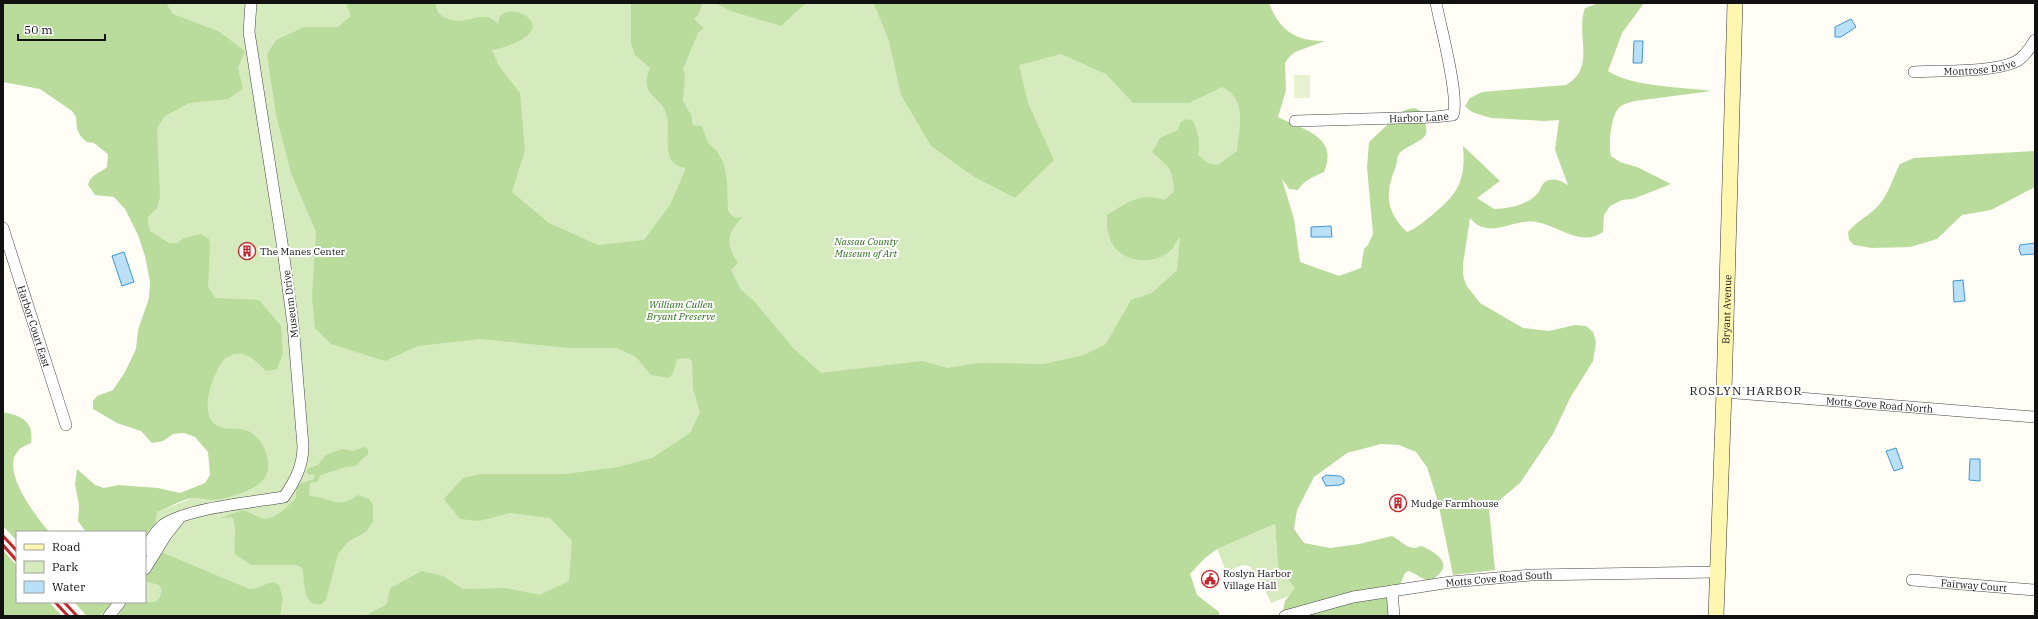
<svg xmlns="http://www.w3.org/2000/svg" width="2038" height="619" viewBox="0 0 2038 619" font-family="'IBM Plex Serif',serif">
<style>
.green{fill:#d5ebbd}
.forest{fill:#b9dc9c}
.pitch{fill:#e6f2cf}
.water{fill:#b9e0f7;stroke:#3f96cf}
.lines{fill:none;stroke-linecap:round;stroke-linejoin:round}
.minor-casing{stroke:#444;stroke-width:12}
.secondary-casing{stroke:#333;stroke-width:16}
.minor{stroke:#fff;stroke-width:11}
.secondary{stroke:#fff6b0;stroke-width:15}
.rail{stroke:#c4262e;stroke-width:3}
.labels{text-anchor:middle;stroke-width:4;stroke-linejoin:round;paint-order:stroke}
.street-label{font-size:10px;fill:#111;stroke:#fff}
.park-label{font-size:10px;font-style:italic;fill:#2f6b1f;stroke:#fff}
.poi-label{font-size:10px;fill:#111;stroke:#fff;text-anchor:start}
.quarter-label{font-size:12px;letter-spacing:1px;fill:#111;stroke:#fff}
</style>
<rect width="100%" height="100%" fill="#fffdf5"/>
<g class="green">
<polygon points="70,3 1262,3 1293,509 1164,562 1181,616 87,616 82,611 145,602 145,532 157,512 219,488"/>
<polygon points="1275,524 1278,567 1295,588 1289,596 1271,603 1262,584 1250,566 1243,565 1226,571 1217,549"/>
</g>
<g class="forest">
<path d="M 3,3 L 166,3 L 173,14 L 218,31 L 245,51 L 238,68 L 243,89 L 228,99 L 189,103 L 165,116 L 157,128 L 160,197 L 157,208 L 148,217 L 148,224 L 150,231 L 169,243 L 177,243 L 184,238 L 201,234 L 209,239 L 210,246 L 208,286 L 215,298 L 259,300 L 281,326 L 283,353 L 277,369 L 266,371 C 256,362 245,348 230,356 C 227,357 225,358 223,361 C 213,374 198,413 216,425 C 225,431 239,427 248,431 C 263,437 273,462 266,476 C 259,490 227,499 212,500 C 206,500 200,498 194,498 C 182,499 168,508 157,512 L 152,548 L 249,589 C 259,589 264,584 273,582 L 279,585 L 283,599 L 280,616 L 119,616 L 125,602 L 155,602 L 160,597 L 162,590 L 159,585 L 148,582 L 145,578 L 145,532 L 86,532 L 78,521 L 79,505 L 75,485 L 77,469 L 95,485 L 104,488 L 118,485 L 158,488 L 180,493 L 205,483 L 210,475 L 208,452 L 195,437 L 184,433 L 173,434 L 163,441 L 152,443 L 141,431 L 117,423 L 93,409 L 93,401 L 97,396 L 113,390 L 125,372 L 136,349 L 138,330 L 149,298 L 150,282 L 145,256 L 138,235 L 125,209 L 114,197 L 95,195 L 88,185 C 91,174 99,174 107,167 L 108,154 L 94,143 L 87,142 L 81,137 L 77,129 L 76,117 L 72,111 L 40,89 L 3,82 Z"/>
<path d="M 346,3 L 435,3 L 438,13 C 466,34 478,4 498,24 L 500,16 C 517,0 568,33 492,50 L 499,66 L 520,93 L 525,150 L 512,192 L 549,223 L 598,245 L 644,240 L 670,205 L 686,168 C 659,165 671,135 667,117 C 663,95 638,98 650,68 L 635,55 L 631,43 L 631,3 L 703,3 L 698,15 L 694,19 L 704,28 L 698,33 L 683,69 L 685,75 L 683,101 L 691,115 L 693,125 L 702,126 L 708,143 L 717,151 L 724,164 L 727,182 L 728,210 L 731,215 L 737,218 L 742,217 C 727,234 725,244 738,263 L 731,270 L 741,290 L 753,300 L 794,349 L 821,373 L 922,361 L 948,368 L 977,363 L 1044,364 L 1084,355 L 1106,344 L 1131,300 L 1152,293 L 1177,270 L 1180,237 C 1176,241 1174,248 1169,252 C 1153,265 1122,263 1112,243 C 1107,235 1107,224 1107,215 C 1127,202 1141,192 1165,200 L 1174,191 C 1173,167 1168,167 1152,152 L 1160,138 L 1178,130 L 1180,123 L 1186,119 L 1193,121 C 1198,133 1201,142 1198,155 L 1208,163 L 1218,165 L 1237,151 C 1239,127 1248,99 1222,87 L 1189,103 L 1133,103 L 1106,74 L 1061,54 L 1019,65 L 1028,103 L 1054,160 L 1015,198 L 973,176 L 931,146 L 901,95 L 889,41 L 874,4 L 871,3 L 1269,3 C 1280,31 1295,41 1325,41 L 1295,52 L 1289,57 L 1285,63 L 1286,90 L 1278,117 C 1303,130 1339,136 1324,172 C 1313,177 1304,180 1298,190 L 1289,189 L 1282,179 L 1294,219 L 1300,262 L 1339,276 L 1361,268 L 1364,249 L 1368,245 L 1373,234 L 1367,167 L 1369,142 L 1401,112 C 1413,106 1420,106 1424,119 C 1426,124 1427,130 1426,134 C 1423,142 1405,146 1399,154 C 1397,157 1397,162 1396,166 C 1385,193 1385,211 1407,232 C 1417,228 1423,222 1431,216 C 1458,194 1466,181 1463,146 L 1500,181 L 1477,198 L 1494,209 C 1508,209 1528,205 1538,193 C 1542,187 1542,181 1550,180 C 1557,178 1562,182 1568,185 L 1555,150 L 1559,120 L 1544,121 L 1491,118 L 1472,112 L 1465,106 L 1470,98 L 1482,92 L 1566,85 C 1597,67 1575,35 1585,8 L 1599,3 L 1644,3 L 1622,33 L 1608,71 C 1631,87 1683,87 1712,91 L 1635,101 C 1628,103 1620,104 1616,112 C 1611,121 1608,146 1611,156 L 1620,162 L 1637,167 L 1671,184 L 1633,199 L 1622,200 L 1610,206 L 1604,215 L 1603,232 C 1581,248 1558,225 1536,222 C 1513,218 1489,241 1470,218 L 1463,264 L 1463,275 L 1466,285 L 1480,303 L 1523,328 L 1549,331 L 1575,325 L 1586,326 L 1593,332 L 1596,342 L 1593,361 L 1570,398 L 1553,434 L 1520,483 L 1489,509 L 1495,570 L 1453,575 L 1438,502 L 1427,467 L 1416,452 L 1399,445 L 1381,444 L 1347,453 L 1314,477 L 1297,510 L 1294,529 L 1304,543 L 1330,548 L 1359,544 L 1392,536 C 1403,542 1409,552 1421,546 C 1431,550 1451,560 1440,573 C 1438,576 1433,579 1430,581 C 1421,580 1417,573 1408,571 L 1405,573 L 1395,596 L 1389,616 L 1279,616 L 1283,610 L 1285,601 L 1295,588 L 1278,567 L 1275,524 L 1217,549 L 1205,558 L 1190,574 L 1197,595 L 1219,612 L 1219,616 L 365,616 L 387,604 L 390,588 L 422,571 L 443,576 L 463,589 L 506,588 L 540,595 L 569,581 L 572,541 L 550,518 L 510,513 L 479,521 L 460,519 L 444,499 L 463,478 L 481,474 L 566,474 L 618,467 L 652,458 L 690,433 L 700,412 L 693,389 L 692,362 L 689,358 L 677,359 L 673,373 L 669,378 L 651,375 L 636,357 L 617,348 L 569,348 L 480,339 L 418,346 L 385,361 L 331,344 L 315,328 L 312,297 L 316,232 L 291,173 L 276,115 L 267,54 L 276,40 L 304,27 L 338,27 L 351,16 Z"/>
<polygon points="715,3 806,3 781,26 731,11"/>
<path d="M 2035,151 L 2035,187 L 1991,210 L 1962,215 L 1937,239 L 1910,247 L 1872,248 L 1854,245 L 1849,240 L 1848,232 C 1856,222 1865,218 1874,210 C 1888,198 1892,179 1900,164 L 1914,158 Z"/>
<path d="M 3,412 C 23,416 34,422 31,443 C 27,445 21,447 18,451 C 0,471 36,516 49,532 L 17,532 L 17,541 L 3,526 Z"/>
<path d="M 364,447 L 368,449 L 368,454 L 355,466 L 345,467 L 321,475 L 317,482 L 310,483 L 309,496 C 329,496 338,511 358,495 L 369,499 L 373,505 L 373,521 L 367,531 L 348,542 L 338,554 L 326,599 L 322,604 C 303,609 304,581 303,569 L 297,565 L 251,565 L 235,554 C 233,542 238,528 232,517 L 220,518 L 243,510 C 249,512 255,516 261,518 C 274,522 287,506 296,498 C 294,483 302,483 314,479 L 314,474 L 309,475 L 306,472 L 309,468 L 318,465 L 325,456 L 333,452 L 342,449 L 353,451 Z"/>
<polygon points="3,550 17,566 17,602 49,602 62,616 5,616 3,614"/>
<polygon points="74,602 118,602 98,616 87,616"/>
</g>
<rect class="pitch" x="1294" y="75" width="16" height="23"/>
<g class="water">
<polygon points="1851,19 1856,27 1841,37 1835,37 1835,27"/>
<polygon points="1634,41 1643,41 1642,63 1633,63"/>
<polygon points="1331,226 1332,237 1311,237 1311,227"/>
<polygon points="2035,243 2035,254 2021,255 2019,249 2020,245"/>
<polygon points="124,252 134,282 122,286 112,256"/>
<polygon points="1963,280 1965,301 1954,302 1953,281"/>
<polygon points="1896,448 1903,468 1894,471 1886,451"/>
<polygon points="1970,459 1980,459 1980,481 1969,480"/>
<polygon points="1326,475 1340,476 1344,479 1344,483 1340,485 1326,486 1322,478"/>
</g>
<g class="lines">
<g class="minor-casing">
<g id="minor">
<path id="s1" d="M 1914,72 C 1941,70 1990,73 2015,62 C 2024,58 2030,48 2035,40"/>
<path id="s2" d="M 1295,121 L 1434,117 L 1453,115 C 1460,98 1440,24 1436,3"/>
<path id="s3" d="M 3,228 L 66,425"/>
<path id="s4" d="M 1724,392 L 2035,417"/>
<path d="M 145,550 C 150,541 155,531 163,525 C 187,508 254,502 284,497 C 295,481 303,466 303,446 L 293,324 L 282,243 L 249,32 L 251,3"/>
<polyline points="145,569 166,535 178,520"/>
<path id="s5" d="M 1912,580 L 2035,590"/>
<polyline points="1392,591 1394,616"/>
<polyline points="109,616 120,602"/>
<path id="s6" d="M 1285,616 L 1353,597 L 1451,582 L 1531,575 L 1717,572"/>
</g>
</g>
<g class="secondary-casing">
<g id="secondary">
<path id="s7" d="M 1716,616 L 1724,392 L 1735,3"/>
</g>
</g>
<use href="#minor" class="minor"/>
<use href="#secondary" class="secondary"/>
<g class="rail">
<polyline points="3,536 17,551"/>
<polyline points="3,545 17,561"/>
<polyline points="55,602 68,616"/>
<polyline points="64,602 77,616"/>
</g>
</g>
<defs>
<g id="building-ring" transform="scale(0.9)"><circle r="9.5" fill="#fff" stroke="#c4262e" stroke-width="1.5"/><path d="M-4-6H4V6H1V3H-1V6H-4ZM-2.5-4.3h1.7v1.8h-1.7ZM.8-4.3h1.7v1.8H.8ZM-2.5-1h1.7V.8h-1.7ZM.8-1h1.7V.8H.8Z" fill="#c4262e"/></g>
<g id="civic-ring" transform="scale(0.9)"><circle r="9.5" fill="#fff" stroke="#c4262e" stroke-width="1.5"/><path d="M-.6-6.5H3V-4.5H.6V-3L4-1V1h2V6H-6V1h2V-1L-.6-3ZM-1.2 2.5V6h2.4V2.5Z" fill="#c4262e"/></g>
</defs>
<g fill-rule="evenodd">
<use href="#building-ring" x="247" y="251"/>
<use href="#building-ring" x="1398" y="503"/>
<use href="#civic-ring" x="1210" y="579"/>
</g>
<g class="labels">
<g class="street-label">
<text dy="4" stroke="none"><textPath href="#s1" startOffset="66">Montrose Drive</textPath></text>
<text dy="4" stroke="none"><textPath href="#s2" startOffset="124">Harbor Lane</textPath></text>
<text transform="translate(290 304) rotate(-97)" y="4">Museum Drive</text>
<text dy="4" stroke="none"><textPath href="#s7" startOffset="307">Bryant Avenue</textPath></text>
<text dy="4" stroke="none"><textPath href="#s3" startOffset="103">Harbor Court East</textPath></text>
<text dy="4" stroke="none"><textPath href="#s4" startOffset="156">Motts Cove Road North</textPath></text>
<text dy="4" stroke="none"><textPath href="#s6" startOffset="218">Motts Cove Road South</textPath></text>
<text dy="4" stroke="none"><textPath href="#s5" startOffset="62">Fairway Court</textPath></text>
</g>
<g class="park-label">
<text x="866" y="245">Nassau County<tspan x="866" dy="12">Museum of Art</tspan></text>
<text x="681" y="308">William Cullen<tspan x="681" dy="12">Bryant Preserve</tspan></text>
</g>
<g class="poi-label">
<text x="260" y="255">The Manes Center</text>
<text x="1411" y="507">Mudge Farmhouse</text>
<text x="1223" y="577">Roslyn Harbor<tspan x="1223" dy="12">Village Hall</tspan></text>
</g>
<g class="quarter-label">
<text x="1746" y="395">ROSLYN HARBOR</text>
</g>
</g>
<rect width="2038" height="619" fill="none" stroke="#111111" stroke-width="8"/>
<rect x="16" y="531" width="130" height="72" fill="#ffffff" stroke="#a0a0a0"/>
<rect x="24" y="544" width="20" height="6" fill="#fff6b0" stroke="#a0a0a0"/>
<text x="52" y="551" font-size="12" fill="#111111">Road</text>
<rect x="24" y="561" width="20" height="12" fill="#d5ebbd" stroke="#a0a0a0"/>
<text x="52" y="571" font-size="12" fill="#111111">Park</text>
<rect x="24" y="581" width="20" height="12" fill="#b9e0f7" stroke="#a0a0a0"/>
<text x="52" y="591" font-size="12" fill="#111111">Water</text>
<path d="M18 34v6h87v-6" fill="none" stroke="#111111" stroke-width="2"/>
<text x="24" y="34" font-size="12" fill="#111111" stroke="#ffffff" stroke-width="3" paint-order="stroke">50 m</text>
</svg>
